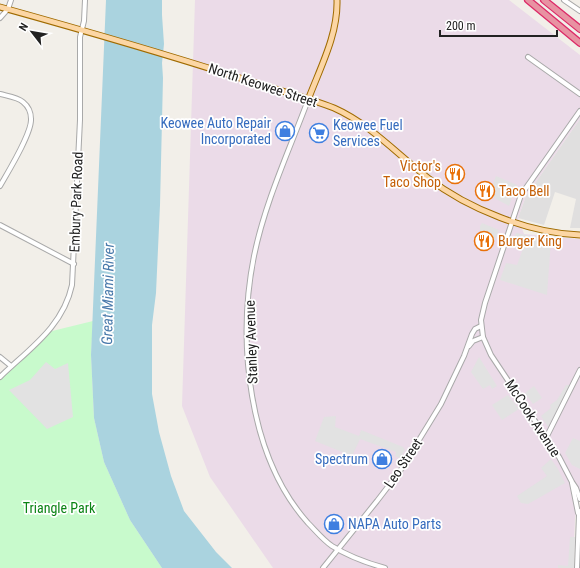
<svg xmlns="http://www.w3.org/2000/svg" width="580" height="568" viewBox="0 0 580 568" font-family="'Roboto Condensed',sans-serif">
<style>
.residential{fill:#e0dfdf}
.industrial{fill:#ebdbe8}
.park{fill:#c8facc}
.parking{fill:#e2e2e2}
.water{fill:#aad3df}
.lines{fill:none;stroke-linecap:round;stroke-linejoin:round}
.minor-casing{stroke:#a9a9a9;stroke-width:6}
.major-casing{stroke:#a06b00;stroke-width:7}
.highway-casing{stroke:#dc2a67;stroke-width:8}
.minor{stroke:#fff;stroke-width:4}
.major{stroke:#fcd6a4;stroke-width:5}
.highway{stroke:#e892a2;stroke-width:5.5}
.labels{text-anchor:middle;stroke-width:3.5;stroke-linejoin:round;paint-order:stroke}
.street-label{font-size:14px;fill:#222;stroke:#fff}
.shop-label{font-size:14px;fill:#366cbe;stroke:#fff;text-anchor:end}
.food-label{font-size:14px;fill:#c56008;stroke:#fff;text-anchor:start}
.park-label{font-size:14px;fill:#0c8416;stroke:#fff}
.water-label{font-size:15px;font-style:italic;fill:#4a7aab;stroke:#fff}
</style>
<rect width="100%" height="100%" fill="#f2efe9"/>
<polygon class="residential" points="580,119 580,228 570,228 576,199 555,192 544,225 518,218 526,196"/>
<polygon class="industrial" points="195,0 509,0 580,55 580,119 526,196 518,218 524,234 580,239 580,497 575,518 573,568 273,568 210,477 182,406"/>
<polygon class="park" points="93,321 91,355 94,418 104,462 130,520 162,568 0,568 0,377 48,332"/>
<g class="parking">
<polygon points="496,176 517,185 509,206 489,195"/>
<polygon points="482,223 499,230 495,240 480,234 480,226"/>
<polygon points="516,233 551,240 547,295 500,280 506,263 517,265 524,246 513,243"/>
<polygon points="479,357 497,386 492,389 490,385 483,389 471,372"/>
<polygon points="46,362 55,369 68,363 73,417 47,429 9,390 30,380"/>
<polygon points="566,385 570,385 548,427 541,416 551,408 550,405 557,400"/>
<polygon points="534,386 542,398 533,404 525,393"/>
<polygon points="508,395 519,409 502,420 492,405"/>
<polygon points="336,416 335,427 359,436 361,430 403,447 405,450 400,458 395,456 396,452 360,439 353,454 347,454 315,441 324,417"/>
<polygon points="573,438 580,441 580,469 572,465 565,453"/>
<polygon points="551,459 558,469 565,483 528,504 521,503 517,496 547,476 541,468"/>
<polygon points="570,537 575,537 574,568 558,568 558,565 568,566"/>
</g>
<polygon class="water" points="106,0 162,0 162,15 164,44 162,63 163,78 160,205 156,293 152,325 152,394 159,432 171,476 184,511 216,552 232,568 162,568 130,520 104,462 94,418 91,355"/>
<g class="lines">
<g class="minor-casing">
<g id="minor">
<polyline points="564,0 580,11"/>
<polyline points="0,18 8,9 11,0"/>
<polyline points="528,57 580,94"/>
<path d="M 0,94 C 7,96 17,97 23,102 C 28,106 31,112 31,119 C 32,133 8,172 0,186"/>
<path d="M 308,100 C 289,151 265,202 254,256 C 237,341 248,456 308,523 C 316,531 323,540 332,546 C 348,556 367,563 385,568"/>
<polyline points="580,111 521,195 485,303 481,320 483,337 491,355 559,457 572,482 576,488 580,499"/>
<polyline points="0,225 74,264"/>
<polyline points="469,346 473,341 483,337"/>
<polyline points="0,357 11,366"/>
<path d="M 0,377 C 29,349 63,327 72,285 L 80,120 L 80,37 L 84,21 L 85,0"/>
<polyline points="546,438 580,370"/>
<polyline points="572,483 578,513"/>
<polyline points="323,568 377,501 400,471 441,404 464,356 472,334 475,329 481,326"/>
<polyline points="577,568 579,515 580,511"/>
</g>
</g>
<g class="major-casing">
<g id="major">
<path d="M 0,7 C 79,29 159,52 237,77 C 269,88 303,96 334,108 C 370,124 397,154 428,178 C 468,209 529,233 580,235"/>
<path d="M 308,100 C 320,68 338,35 337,0"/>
</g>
</g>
<g class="highway-casing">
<g id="highway">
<polyline points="528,0 580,43"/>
<polyline points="544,0 580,29"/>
</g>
</g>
<use href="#minor" class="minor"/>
<use href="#major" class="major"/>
<use href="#highway" class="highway"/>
</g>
<defs>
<g id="shop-ring" transform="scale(1)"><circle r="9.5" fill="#fff" stroke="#3f7fe0" stroke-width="1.5"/><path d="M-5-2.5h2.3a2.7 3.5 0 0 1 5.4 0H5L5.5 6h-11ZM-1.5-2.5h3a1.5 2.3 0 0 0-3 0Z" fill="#3f7fe0"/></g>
<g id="supermarket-ring" transform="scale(1)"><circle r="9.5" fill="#fff" stroke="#3f7fe0" stroke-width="1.5"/><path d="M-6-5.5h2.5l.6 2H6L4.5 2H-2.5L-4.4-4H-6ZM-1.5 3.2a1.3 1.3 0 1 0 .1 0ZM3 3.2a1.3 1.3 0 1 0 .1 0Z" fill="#3f7fe0"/></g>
<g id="restaurant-ring" transform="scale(1)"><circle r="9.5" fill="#fff" stroke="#e8710a" stroke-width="1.5"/><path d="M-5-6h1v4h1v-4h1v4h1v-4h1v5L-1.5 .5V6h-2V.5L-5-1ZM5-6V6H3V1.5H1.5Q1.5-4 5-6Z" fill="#e8710a"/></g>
</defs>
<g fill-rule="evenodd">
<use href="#shop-ring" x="285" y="131"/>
<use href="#supermarket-ring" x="319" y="133"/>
<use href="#restaurant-ring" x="455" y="174"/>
<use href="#restaurant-ring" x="485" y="191"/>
<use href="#restaurant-ring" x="484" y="241"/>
<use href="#shop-ring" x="382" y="459"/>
<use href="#shop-ring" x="334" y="524"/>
</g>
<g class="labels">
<g class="street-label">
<text transform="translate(263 85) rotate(18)" y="5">North Keowee Street</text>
<text transform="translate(76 202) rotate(-88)" y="5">Embury Park Road</text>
<text transform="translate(251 342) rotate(-92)" y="5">Stanley Avenue</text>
<text transform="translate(533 418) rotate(57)" y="5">McCook Avenue</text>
<text transform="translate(403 463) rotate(-56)" y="5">Leo Street</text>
</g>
<g class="shop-label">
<text x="271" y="128">Keowee Auto Repair<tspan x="271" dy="16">Incorporated</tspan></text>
<text x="333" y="130" text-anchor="start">Keowee Fuel<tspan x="333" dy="16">Services</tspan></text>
<text x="368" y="464">Spectrum</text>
<text x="348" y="529" text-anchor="start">NAPA Auto Parts</text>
</g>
<g class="food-label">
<text x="441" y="171" text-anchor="end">Victor's<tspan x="441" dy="16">Taco Shop</tspan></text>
<text x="499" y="196">Taco Bell</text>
<text x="498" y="246">Burger King</text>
</g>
<g class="park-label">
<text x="59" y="513">Triangle Park</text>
</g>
<g class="water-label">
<text transform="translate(108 294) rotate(-89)" y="5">Great Miami River</text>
</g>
</g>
<g transform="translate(32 32) rotate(301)" stroke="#ffffff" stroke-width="3" paint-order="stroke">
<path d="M0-3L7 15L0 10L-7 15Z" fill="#222222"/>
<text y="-6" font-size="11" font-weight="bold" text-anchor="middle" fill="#222222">N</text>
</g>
<path d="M440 30v6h117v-6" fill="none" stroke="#222222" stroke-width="2"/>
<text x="446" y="30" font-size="12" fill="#222222" stroke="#ffffff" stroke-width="3" paint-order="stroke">200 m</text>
</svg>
